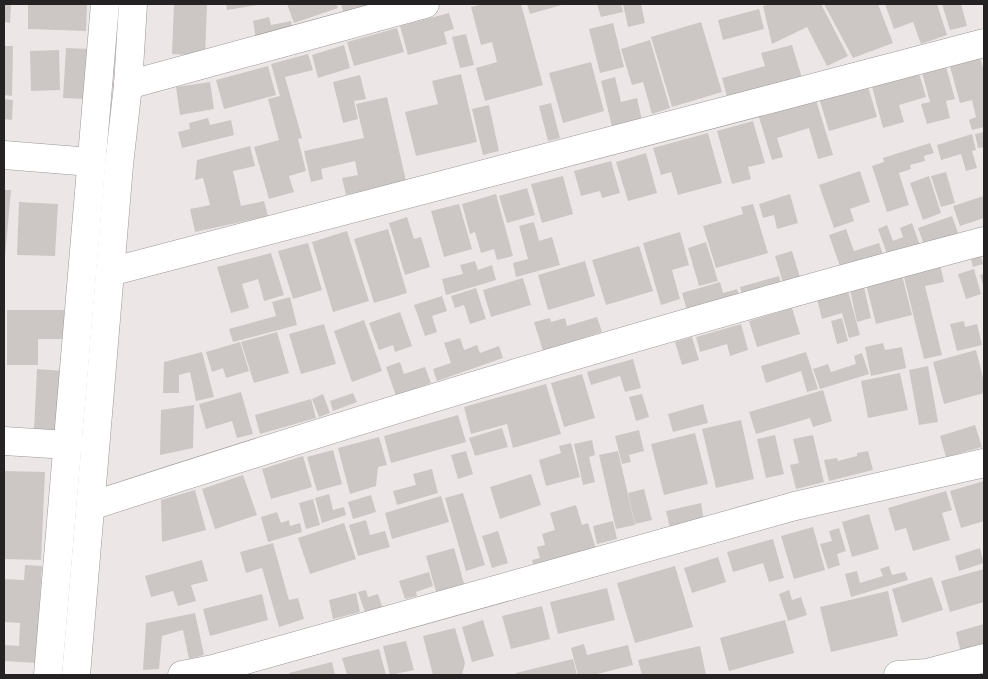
<svg xmlns="http://www.w3.org/2000/svg" width="988" height="679" viewBox="0 0 988 679" font-family="Raleway,sans-serif">
<style>
.building{fill:#ccc7c4}
.lines{fill:none;stroke-linecap:round;stroke-linejoin:round}
.minor-casing{stroke:#9d9797;stroke-width:29}
.major-casing{stroke:#9d9797;stroke-width:29}
.minor{stroke:#fff;stroke-width:28}
.major{stroke:#fff;stroke-width:28}
</style>
<rect width="100%" height="100%" fill="#ede6e6"/>
<g class="building">
<polygon points="4,4 11,4 10,23 4,22"/>
<polygon points="28,4 87,4 86,31 28,29"/>
<polygon points="174,4 207,5 205,56 172,54"/>
<polygon points="226,4 258,4 258,5 227,10"/>
<polygon points="287,4 336,4 338,8 294,23"/>
<polygon points="341,4 381,4 346,20"/>
<polygon points="484,4 521,4 543,85 485,101 476,68 497,62 492,42 481,45 471,7"/>
<polygon points="527,4 565,4 530,14"/>
<polygon points="597,4 621,4 623,12 601,17"/>
<polygon points="623,4 641,4 645,23 628,27"/>
<polygon points="770,4 821,4 848,56 827,66 807,27 772,44 763,6"/>
<polygon points="824,4 878,4 893,43 853,58"/>
<polygon points="885,4 937,4 947,35 921,44 913,22 894,29"/>
<polygon points="942,4 961,4 967,26 950,30"/>
<polygon points="759,9 764,29 723,40 718,20"/>
<polygon points="449,13 454,29 444,32 447,44 408,55 400,26"/>
<polygon points="269,17 271,25 291,21 294,37 257,45 253,21"/>
<polygon points="701,22 722,92 672,107 651,37"/>
<polygon points="613,23 624,67 600,73 589,29"/>
<polygon points="397,28 404,52 354,66 347,42"/>
<polygon points="466,34 474,65 460,68 452,37"/>
<polygon points="650,40 670,108 652,114 643,82 632,85 621,49"/>
<polygon points="344,45 350,68 318,78 312,55"/>
<polygon points="792,45 805,88 730,108 722,78 765,66 761,53"/>
<polygon points="4,46 13,46 12,96 4,95"/>
<polygon points="66,48 90,49 86,99 63,98"/>
<polygon points="59,50 60,90 31,91 30,51"/>
<polygon points="308,54 313,70 285,77 302,138 298,139 306,171 289,176 294,192 269,199 254,147 279,140 268,99 280,96 271,64"/>
<polygon points="979,54 984,71 984,127 972,130 969,120 976,117 972,100 960,103 949,63"/>
<polygon points="591,62 604,111 563,123 549,73"/>
<polygon points="945,63 955,99 946,101 950,118 927,124 921,104 930,102 921,69"/>
<polygon points="268,66 276,95 224,109 216,80"/>
<polygon points="918,70 926,97 899,105 904,122 883,128 871,83"/>
<polygon points="461,74 477,142 416,156 405,112 438,104 432,81"/>
<polygon points="360,75 366,99 354,101 358,119 343,123 333,82"/>
<polygon points="615,77 621,102 637,98 643,125 613,131 601,81"/>
<polygon points="210,82 214,109 180,115 176,87"/>
<polygon points="867,83 877,117 829,131 819,98"/>
<polygon points="387,97 406,181 346,195 342,178 358,175 355,161 321,169 323,179 311,182 304,151 364,138 356,104"/>
<polygon points="4,99 13,100 12,120 4,119"/>
<polygon points="816,100 833,155 818,159 809,128 777,138 783,157 772,160 759,117"/>
<polygon points="551,103 560,138 548,141 539,106"/>
<polygon points="489,105 499,151 483,155 472,109"/>
<polygon points="208,118 210,125 231,120 234,135 182,148 178,132 190,129 189,123"/>
<polygon points="753,121 765,163 748,167 751,179 732,184 717,131"/>
<polygon points="984,132 984,147 978,148 975,134"/>
<polygon points="708,133 722,183 678,195 671,172 661,175 653,148"/>
<polygon points="972,134 976,150 972,151 977,168 966,171 961,154 941,160 937,145"/>
<polygon points="930,143 934,153 924,156 925,161 910,165 911,169 899,173 909,205 887,212 872,166 884,162 883,158"/>
<polygon points="250,146 255,166 233,171 241,206 264,201 268,216 195,232 190,209 210,205 203,178 195,180 197,160"/>
<polygon points="646,153 657,193 628,201 616,162"/>
<polygon points="611,161 620,193 602,198 600,191 581,196 574,171"/>
<polygon points="860,171 870,202 850,209 854,221 834,228 819,185"/>
<polygon points="946,172 955,203 941,207 931,176"/>
<polygon points="563,176 573,214 542,223 531,184"/>
<polygon points="929,176 941,213 923,220 910,183"/>
<polygon points="527,188 535,215 507,223 499,196"/>
<polygon points="4,190 11,190 5,257 4,257"/>
<polygon points="496,194 513,256 497,260 494,249 481,253 475,232 470,234 462,204"/>
<polygon points="790,194 798,223 777,229 774,215 763,218 759,204"/>
<polygon points="984,196 984,218 960,226 953,206"/>
<polygon points="19,202 58,204 55,256 17,255"/>
<polygon points="459,204 472,249 444,257 431,211"/>
<polygon points="753,204 768,253 716,268 703,226 743,214 741,207"/>
<polygon points="952,216 960,239 926,251 918,228"/>
<polygon points="407,217 414,239 421,237 430,267 405,275 389,223"/>
<polygon points="534,222 539,241 552,237 560,265 516,277 513,263 528,259 519,226"/>
<polygon points="912,223 922,251 890,262 878,229 887,225 893,241 903,237 900,228"/>
<polygon points="388,229 407,293 374,303 354,239"/>
<polygon points="846,229 854,251 879,243 885,261 843,275 829,235"/>
<polygon points="347,231 369,301 333,312 312,242"/>
<polygon points="680,232 689,265 672,270 680,299 661,305 643,243"/>
<polygon points="706,242 718,281 699,286 688,248"/>
<polygon points="308,243 322,290 293,299 278,251"/>
<polygon points="639,246 653,291 606,305 592,260"/>
<polygon points="979,249 983,264 973,267 969,252"/>
<polygon points="792,251 803,287 786,292 775,256"/>
<polygon points="271,253 284,295 264,301 258,279 242,284 249,308 231,313 217,267"/>
<polygon points="475,261 478,270 492,265 496,280 446,295 442,279 463,274 460,265"/>
<polygon points="585,261 595,296 548,310 538,275"/>
<polygon points="940,264 944,282 925,286 942,355 924,359 903,273"/>
<polygon points="974,269 981,294 966,299 958,274"/>
<polygon points="984,274 984,288 980,275"/>
<polygon points="902,275 912,315 876,324 866,284"/>
<polygon points="779,276 784,293 745,305 740,287"/>
<polygon points="523,278 531,305 491,317 483,290"/>
<polygon points="720,282 723,293 737,289 742,306 690,321 682,293"/>
<polygon points="864,287 871,318 857,322 850,290"/>
<polygon points="476,288 486,319 470,324 464,305 455,308 451,296"/>
<polygon points="848,291 860,335 849,338 842,313 822,319 817,299"/>
<polygon points="442,296 447,311 432,316 437,332 425,336 414,305"/>
<polygon points="290,297 297,325 233,342 229,329 276,316 272,302"/>
<polygon points="792,308 800,334 757,347 749,321"/>
<polygon points="7,310 64,310 64,339 38,339 38,365 7,365"/>
<polygon points="400,312 412,346 395,352 393,345 379,350 369,323"/>
<polygon points="597,317 602,332 543,351 534,322 550,318 551,322 565,318 567,326"/>
<polygon points="842,318 848,341 837,344 831,321"/>
<polygon points="364,320 382,371 352,382 334,331"/>
<polygon points="964,321 965,327 977,324 982,345 957,351 950,324"/>
<polygon points="324,324 336,364 301,374 289,334"/>
<polygon points="741,324 748,350 730,356 727,344 700,352 696,337"/>
<polygon points="277,332 289,373 254,383 241,342"/>
<polygon points="692,337 699,360 682,365 675,342"/>
<polygon points="460,338 464,350 477,345 480,353 499,346 503,358 437,381 433,369 451,363 444,343"/>
<polygon points="240,342 249,371 226,378 223,368 212,372 206,352"/>
<polygon points="883,343 885,350 902,347 906,368 871,376 865,347"/>
<polygon points="976,350 984,382 984,393 944,404 933,362"/>
<polygon points="202,352 214,397 196,401 190,372 179,375 179,393 163,393 164,362"/>
<polygon points="806,352 818,389 807,392 801,371 766,383 761,366"/>
<polygon points="862,353 869,374 820,389 813,369 828,364 831,372 856,364 854,356"/>
<polygon points="633,359 641,388 625,392 620,376 591,385 587,372"/>
<polygon points="400,362 404,374 425,367 431,383 396,396 386,367"/>
<polygon points="928,366 938,422 919,425 909,370"/>
<polygon points="37,369 64,371 61,432 34,430"/>
<polygon points="900,373 908,410 868,418 861,381"/>
<polygon points="582,374 595,418 564,427 551,383"/>
<polygon points="546,384 561,434 513,448 507,424 471,434 464,407"/>
<polygon points="823,390 832,421 813,427 810,418 756,434 749,412"/>
<polygon points="241,392 253,434 237,438 232,421 206,429 199,404"/>
<polygon points="353,393 357,402 333,411 330,401"/>
<polygon points="323,394 330,413 319,417 312,399"/>
<polygon points="642,394 649,417 636,421 629,397"/>
<polygon points="311,399 316,418 260,434 255,415"/>
<polygon points="703,404 708,423 673,432 668,414"/>
<polygon points="194,405 193,448 160,455 161,410"/>
<polygon points="458,415 466,442 391,463 384,436"/>
<polygon points="741,420 754,479 716,488 702,429"/>
<polygon points="975,425 982,447 946,457 940,436"/>
<polygon points="502,428 508,447 475,456 469,438"/>
<polygon points="639,430 644,451 629,455 631,462 622,464 615,436"/>
<polygon points="695,433 708,484 664,495 651,444"/>
<polygon points="775,435 784,474 766,478 757,439"/>
<polygon points="813,435 824,482 796,489 790,465 799,463 793,439"/>
<polygon points="379,437 387,465 378,467 376,486 350,494 338,448"/>
<polygon points="592,440 595,455 589,457 595,482 583,485 574,444"/>
<polygon points="571,443 580,477 546,486 539,460 561,453 559,446"/>
<polygon points="333,450 342,484 317,491 307,457"/>
<polygon points="466,451 473,474 458,479 451,455"/>
<polygon points="618,451 635,525 616,529 599,455"/>
<polygon points="868,451 873,470 829,481 824,460 837,458 838,461 857,456 857,453"/>
<polygon points="303,456 312,487 271,499 262,469"/>
<polygon points="432,469 438,493 397,505 393,491 416,485 413,474"/>
<polygon points="4,471 45,472 41,560 4,559"/>
<polygon points="531,474 541,505 500,519 490,487"/>
<polygon points="243,475 257,515 215,529 202,489"/>
<polygon points="984,481 984,521 961,528 950,491"/>
<polygon points="644,489 652,520 635,524 628,493"/>
<polygon points="195,490 206,530 162,542 161,500"/>
<polygon points="946,491 952,510 942,513 950,540 913,551 906,528 895,531 888,508"/>
<polygon points="463,493 485,565 466,571 445,498"/>
<polygon points="329,494 333,510 344,507 346,515 322,523 315,498"/>
<polygon points="371,495 376,512 353,519 348,502"/>
<polygon points="441,496 449,522 392,539 385,513"/>
<polygon points="313,499 320,525 306,529 299,503"/>
<polygon points="701,503 704,521 670,528 666,511"/>
<polygon points="576,505 582,525 588,523 597,552 535,570 532,560 540,558 537,547 545,545 542,534 555,530 550,513"/>
<polygon points="277,512 281,523 289,520 290,526 300,523 302,532 268,542 261,517"/>
<polygon points="869,514 879,549 852,557 842,522"/>
<polygon points="366,520 370,535 385,531 390,547 358,556 349,525"/>
<polygon points="613,521 617,539 597,544 593,526"/>
<polygon points="344,523 356,559 310,574 298,538"/>
<polygon points="813,527 825,570 794,579 781,536"/>
<polygon points="839,528 846,551 837,554 840,565 828,569 820,544 832,541 829,531"/>
<polygon points="498,531 508,563 492,568 482,536"/>
<polygon points="773,539 784,578 769,582 763,563 733,572 727,552"/>
<polygon points="273,543 289,600 298,598 304,619 279,627 262,568 246,573 240,552"/>
<polygon points="454,548 465,587 437,595 426,556"/>
<polygon points="980,548 984,563 959,571 955,556"/>
<polygon points="718,557 726,582 692,593 684,568"/>
<polygon points="202,560 208,581 191,585 196,601 178,606 173,591 151,597 145,576"/>
<polygon points="25,565 42,566 36,663 4,661 4,645 19,646 20,623 4,622 4,579 24,580"/>
<polygon points="675,566 693,627 635,643 617,583"/>
<polygon points="889,566 892,575 905,572 908,580 851,597 845,574 857,571 860,583 883,576 880,569"/>
<polygon points="984,569 984,602 950,612 941,581"/>
<polygon points="429,572 433,586 416,592 417,596 405,599 399,581"/>
<polygon points="932,577 943,610 902,623 892,589"/>
<polygon points="607,588 615,620 558,634 550,602"/>
<polygon points="366,590 368,597 378,594 383,609 366,615 358,592"/>
<polygon points="789,590 792,600 801,597 807,615 788,621 779,594"/>
<polygon points="888,591 898,636 831,652 820,607"/>
<polygon points="356,593 360,612 333,619 329,600"/>
<polygon points="262,594 268,620 210,636 203,609"/>
<polygon points="542,606 550,639 511,649 502,616"/>
<polygon points="195,613 204,655 189,659 183,630 162,636 159,669 143,670 146,623"/>
<polygon points="483,620 494,656 472,662 462,627"/>
<polygon points="785,620 794,653 729,671 720,638"/>
<polygon points="984,624 984,651 962,657 956,632"/>
<polygon points="455,628 465,663 462,675 433,675 423,636"/>
<polygon points="406,641 414,670 390,675 383,646"/>
<polygon points="584,644 587,655 628,645 633,665 593,675 578,675 571,648"/>
<polygon points="700,646 706,675 642,675 638,660"/>
<polygon points="379,649 386,675 347,675 342,658"/>
<polygon points="573,659 577,675 517,675 516,673"/>
<polygon points="332,662 335,675 290,675 289,673"/>
</g>
<g class="lines">
<g class="minor-casing">
<g id="minor">
<polyline points="128,85 425,4"/>
<polyline points="4,155 91,162"/>
<polyline points="110,272 984,43"/>
<polyline points="4,441 68,445"/>
<path d="M 91,506 C 386,410 684,320 984,241"/>
<polyline points="182,675 213,669 795,506 984,463"/>
<polyline points="898,675 927,673 984,658"/>
</g>
</g>
<g class="major-casing">
<g id="major">
<polyline points="48,675 105,4"/>
<polyline points="76,675 119,165 128,85 133,4"/>
</g>
</g>
<use href="#minor" class="minor"/>
<use href="#major" class="major"/>
</g>
<rect width="988" height="679" fill="none" stroke="#242222" stroke-width="10"/>
</svg>
